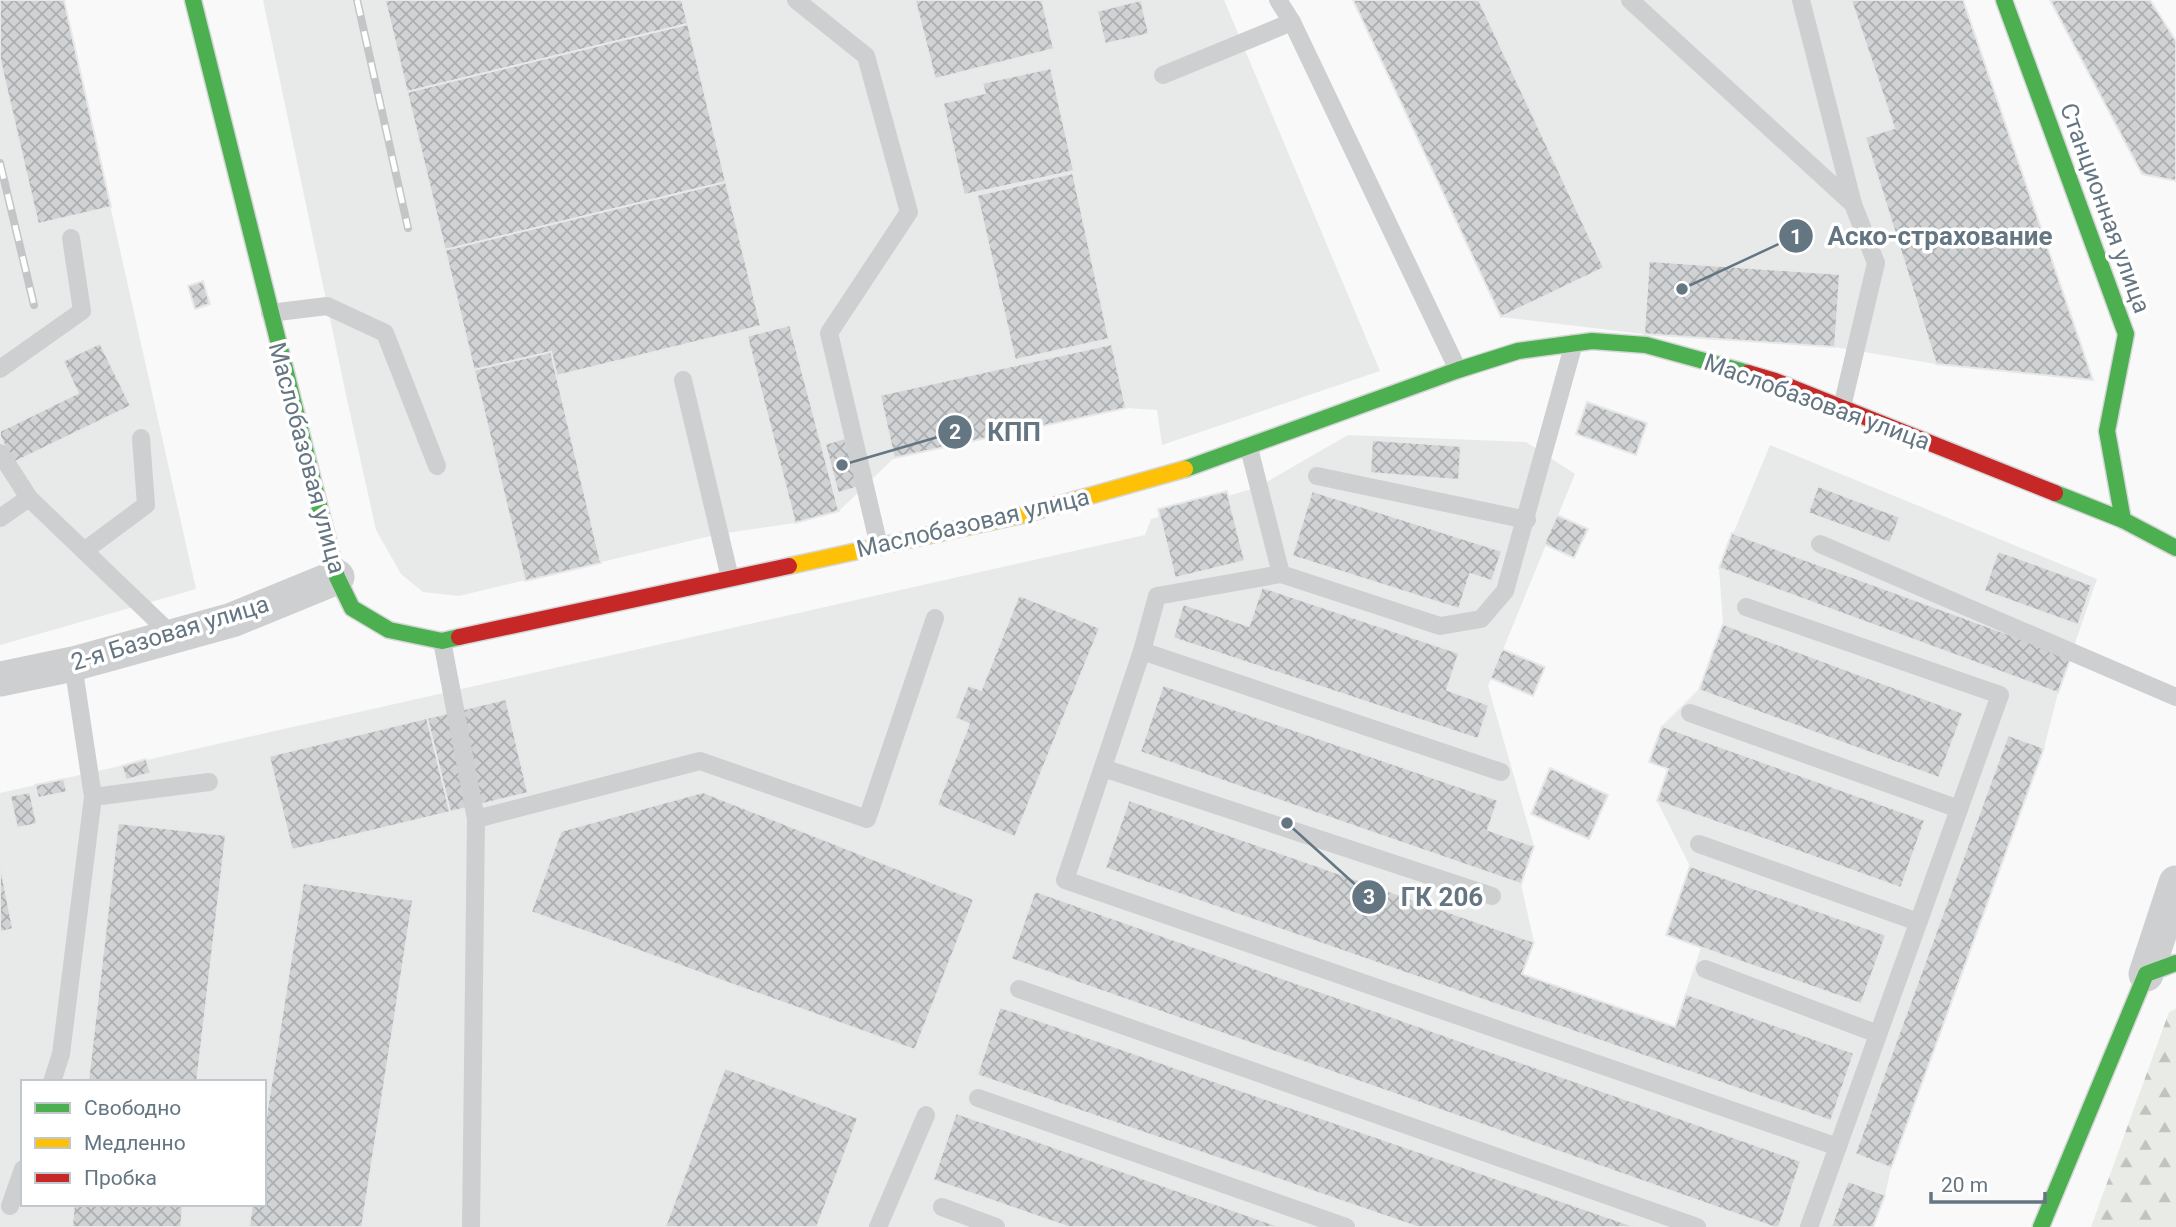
<svg xmlns="http://www.w3.org/2000/svg" width="2176" height="1227" viewBox="0 0 2176 1227" font-family="Roboto,sans-serif">
<style>
.built{fill:#e8e9e9;fill-rule:evenodd}
.forest{fill:url(#forest-firs)}
.building{fill:url(#building-cross-hatch);stroke:#e8e8e8;stroke-width:2}
.lines{fill:none;stroke-linecap:round;stroke-linejoin:round}
.fast-casing{stroke:#d5d6d7;stroke-width:19}
.slow-casing{stroke:#d5d6d7;stroke-width:19}
.jam-casing{stroke:#d5d6d7;stroke-width:19}
.lane{stroke:#cecfd0;stroke-width:18}
.street{stroke:#cecfd0;stroke-width:35}
.fast{stroke:#4caf50;stroke-width:16}
.slow{stroke:#ffc107;stroke-width:16}
.jam{stroke:#c62828;stroke-width:16}
.rail-casing{stroke:#c3c5c6;stroke-width:8}
.rail{stroke:#fff;stroke-width:5;stroke-dasharray:16;stroke-linecap:butt}
.labels{text-anchor:middle;stroke-width:7;stroke-linejoin:round;paint-order:stroke}
.street-label{font-size:24px;fill:#657683;stroke:#fff}
.leader{fill:none;stroke:#657683;stroke-width:2.5}
.callout-dot{fill:#657683;stroke:#fff;stroke-width:2.5}
.mark-label{font-size:21px;text-anchor:middle;font-weight:bold;fill:#fff}
.callout-label{font-size:26px;text-anchor:middle;font-weight:bold;fill:#657683;stroke:#fff;stroke-width:7;stroke-linejoin:round;paint-order:stroke}
</style>
<defs>
<pattern id="forest-firs" width="22" height="20" patternUnits="userSpaceOnUse" patternTransform="scale(1.75)"><rect width="22" height="20" fill="#e8ebe6"/><path d="M5 1l3.5 6h-7zM16 11l3.5 6h-7z" fill="#c0c3c0"/></pattern>
<pattern id="building-cross-hatch" width="8" height="8" patternUnits="userSpaceOnUse" patternTransform="scale(1.75)"><rect width="8" height="8" fill="#d0d2d3"/><path d="M0 0l8 8M0 8l8-8" fill="none" stroke="#acafb1"/></pattern>
</defs>
<rect width="100%" height="100%" fill="#f9f9f9"/>
<g class="built">
<polygon points="0,0 64,0 196,589 0,645"/>
<polygon points="263,0 1224,0 1380,371 1162,445 1157,410 1126,408 894,458 839,511 795,523 719,534 459,596 423,592 401,574 376,530 345,390"/>
<polygon points="1353,0 1963,0 2093,380 1936,364 1835,347 1644,334 1501,317"/>
<path d="M 1348,435 L 1526,442 L 1575,474 L 1488,686 L 1534,846 L 1521,884 L 1534,942 L 1523,974 L 1674,1027 L 1701,948 L 1666,935 L 1690,866 L 1657,801 L 1668,769 L 1649,762 L 1662,726 L 1699,689 L 1723,624 L 1719,568 L 1770,445 L 2097,579 L 2058,693 L 2044,748 L 1891,1168 L 1885,1195 L 1873,1227 L 0,1227 L 0,793 L 1145,535 L 1151,519 L 1258,487 ZM 23,1082 L 264,1082 L 264,1204 L 23,1204 Z"/>
</g>
<polygon class="forest" points="2176,1009 2176,1227 2091,1227 2169,1012"/>
<g class="building">
<polygon points="0,0 64,0 111,207 38,224 0,60"/>
<polygon points="385,0 682,0 688,24 407,92"/>
<polygon points="915,0 1042,0 1054,49 935,79"/>
<polygon points="1141,0 1149,34 1105,44 1097,11"/>
<polygon points="1353,0 1479,0 1604,268 1501,317"/>
<polygon points="1851,0 1963,0 2093,380 1936,364 1865,137 1894,128"/>
<polygon points="2050,0 2150,0 2176,41 2176,181 2142,174"/>
<polygon points="688,24 726,182 445,250 407,92"/>
<polygon points="1051,68 1074,171 964,195 943,103 985,93 982,83"/>
<polygon points="1073,173 1109,339 1015,360 977,195"/>
<polygon points="726,182 761,326 556,376 551,352 474,370 445,250"/>
<polygon points="1649,261 1840,274 1835,347 1644,334"/>
<polygon points="203,281 210,304 195,309 188,286"/>
<polygon points="790,325 839,511 795,523 747,336"/>
<polygon points="100,343 131,406 13,463 0,436 0,431 78,393 63,361"/>
<polygon points="1112,344 1126,408 894,458 880,395"/>
<polygon points="551,352 601,563 525,581 474,370"/>
<polygon points="1587,402 1647,423 1636,455 1576,434"/>
<polygon points="845,438 859,487 838,493 825,444"/>
<polygon points="1372,440 1461,446 1459,480 1370,473"/>
<polygon points="1818,486 1900,517 1890,543 1808,513"/>
<polygon points="1227,491 1245,561 1175,578 1158,509"/>
<polygon points="1312,491 1502,551 1492,581 1470,574 1459,609 1292,556"/>
<polygon points="1557,515 1588,529 1574,558 1544,544"/>
<polygon points="1732,533 2071,657 2058,693 1719,568"/>
<polygon points="1998,551 2092,585 2078,625 1984,591"/>
<polygon points="1262,587 1459,653 1447,690 1489,705 1478,739 1173,638 1183,604 1249,626"/>
<polygon points="1019,595 1100,628 1015,837 937,805 969,724 955,718 968,685 981,690"/>
<polygon points="1723,624 1963,713 1939,778 1699,690"/>
<polygon points="1502,649 1545,667 1533,696 1490,678"/>
<polygon points="1163,685 1498,800 1488,830 1534,846 1521,884 1140,752"/>
<polygon points="506,699 528,793 450,812 427,718"/>
<polygon points="427,718 450,812 292,850 269,756"/>
<polygon points="1662,726 1925,820 1901,888 1657,801 1668,769 1649,762"/>
<polygon points="2008,735 2044,748 1891,1168 1855,1154"/>
<polygon points="146,759 151,773 126,780 122,766"/>
<polygon points="1550,768 1608,795 1589,839 1531,814"/>
<polygon points="64,779 67,792 38,798 35,785"/>
<polygon points="30,792 37,824 17,828 10,796"/>
<polygon points="703,792 974,899 915,1050 531,912 561,831"/>
<polygon points="1129,800 1534,942 1522,974 1675,1027 1686,994 1854,1053 1831,1121 1105,868"/>
<polygon points="118,823 226,835 197,1082 88,1082"/>
<polygon points="0,863 13,929 0,932"/>
<polygon points="1690,866 1886,935 1861,1004 1666,935"/>
<polygon points="303,883 413,900 362,1227 249,1227 252,1204 264,1204 264,1129"/>
<polygon points="1035,891 1801,1161 1779,1227 1773,1227 1011,959"/>
<polygon points="1000,1007 1636,1227 1417,1227 977,1075"/>
<polygon points="725,1068 858,1118 817,1227 665,1227"/>
<polygon points="956,1113 1281,1227 1068,1227 933,1180"/>
<polygon points="1848,1181 1885,1195 1873,1227 1831,1227"/>
<polygon points="74,1204 183,1204 181,1227 72,1227"/>
</g>
<g class="lines">
<g class="fast-casing">
<g id="fast">
<polyline points="193,0 337,577 352,608 389,630 442,641 459,637"/>
<polyline points="2004,0 2126,334 2107,431 2123,520"/>
<polyline points="1185,469 1458,370 1518,351 1592,341 1646,345 1748,373"/>
<polyline points="2055,493 2123,520 2176,548"/>
<polyline points="2041,1227 2146,974 2176,963"/>
</g>
</g>
<g class="slow-casing">
<polyline id="slow" points="789,566 1022,515 1185,469"/>
</g>
<g class="jam-casing">
<g id="jam">
<polyline points="1748,373 1775,381 2055,493"/>
<polyline points="459,637 789,566"/>
</g>
</g>
<g class="lane">
<polyline points="796,0 866,56 909,212 829,333 879,546"/>
<polyline points="1278,0 1292,22 1458,370"/>
<polyline points="1630,0 1853,204 1876,263 1842,407"/>
<polyline points="1801,0 1853,204"/>
<polyline points="1163,75 1292,22"/>
<polyline points="270,313 327,306 385,333 437,466"/>
<polyline points="0,369 82,311 71,238"/>
<polyline points="683,380 730,578"/>
<polyline points="1249,448 1281,574 1440,626 1481,619 1505,591 1574,343"/>
<polyline points="0,453 29,498 173,636"/>
<polyline points="1317,476 1527,520"/>
<polyline points="0,518 29,498"/>
<polyline points="1820,544 2176,697"/>
<polyline points="84,551 146,505 141,438"/>
<polyline points="1746,607 2000,695 1809,1227"/>
<polyline points="442,641 476,819 471,1227"/>
<polyline points="1142,651 1157,596 1281,574"/>
<polyline points="1690,713 1959,809"/>
<polyline points="1103,768 1492,896"/>
<polyline points="1501,772 1142,651 1065,880 1838,1147"/>
<polyline points="93,797 209,782"/>
<polyline points="476,819 700,761 867,819 935,618"/>
<polyline points="1699,844 1918,922"/>
<polyline points="1705,969 1878,1034"/>
<polyline points="1019,989 1697,1227"/>
<polyline points="52,1082 61,1054 93,797 73,664"/>
<polyline points="978,1098 1346,1227"/>
<polyline points="10,1206 23,1169"/>
<polyline points="942,1207 996,1227"/>
<polyline points="878,1227 926,1115"/>
</g>
<g class="street">
<polyline points="0,679 73,664 232,620 337,577"/>
<polyline points="2146,974 2176,883"/>
</g>
<use href="#fast" class="fast"/>
<use href="#slow" class="slow"/>
<use href="#jam" class="jam"/>
<g class="rail-casing">
<g id="rail">
<polyline points="357,0 408,228"/>
<polyline points="0,163 34,305"/>
</g>
</g>
<use href="#rail" class="rail"/>
</g>
<g class="labels">
<g class="street-label">
<text transform="translate(2105 208) rotate(70)" y="8">Станционная улица</text>
<text transform="translate(1817 402) rotate(20)" y="8">Маслобазовая улица</text>
<text transform="translate(307 458) rotate(75)" y="8">Маслобазовая улица</text>
<text transform="translate(973 523) rotate(-13)" y="8">Маслобазовая улица</text>
<text transform="translate(170 633) rotate(-17)" y="8">2-я Базовая улица</text>
</g>
</g>
<path class="leader" d="M1682 289L1796 236M842 465L955 432M1287 823L1369 897"/>
<g class="callout-dot">
<circle cx="1682" cy="289" r="7"/>
<circle cx="842" cy="465" r="7"/>
<circle cx="1287" cy="823" r="7"/>
<circle cx="1796" cy="236" r="18"/>
<circle cx="955" cy="432" r="18"/>
<circle cx="1369" cy="897" r="18"/>
</g>
<g class="mark-label">
<text x="1796" y="244">1</text>
<text x="955" y="439">2</text>
<text x="1369" y="904">3</text>
</g>
<g class="callout-label">
<text x="1940" y="245">Аско-страхование</text>
<text x="1014" y="441">КПП</text>
<text x="1442" y="906">ГК 206</text>
</g>
<rect x="21" y="1080" width="245" height="126" fill="#ffffff" stroke="#c1c8cd" stroke-width="2"/>
<rect x="35" y="1103" width="35" height="10" fill="#4caf50" stroke="#c1c8cd" stroke-width="2"/>
<text x="84" y="1115" font-size="21" fill="#657683">Свободно</text>
<rect x="35" y="1138" width="35" height="10" fill="#ffc107" stroke="#c1c8cd" stroke-width="2"/>
<text x="84" y="1150" font-size="21" fill="#657683">Медленно</text>
<rect x="35" y="1173" width="35" height="10" fill="#c62828" stroke="#c1c8cd" stroke-width="2"/>
<text x="84" y="1185" font-size="21" fill="#657683">Пробка</text>
<path d="M1931 1192v10h114v-10" fill="none" stroke="#657683" stroke-width="3.5"/>
<text x="1941" y="1192" font-size="21" fill="#657683" stroke="#ffffff" stroke-width="5" paint-order="stroke">20 m</text>
</svg>
